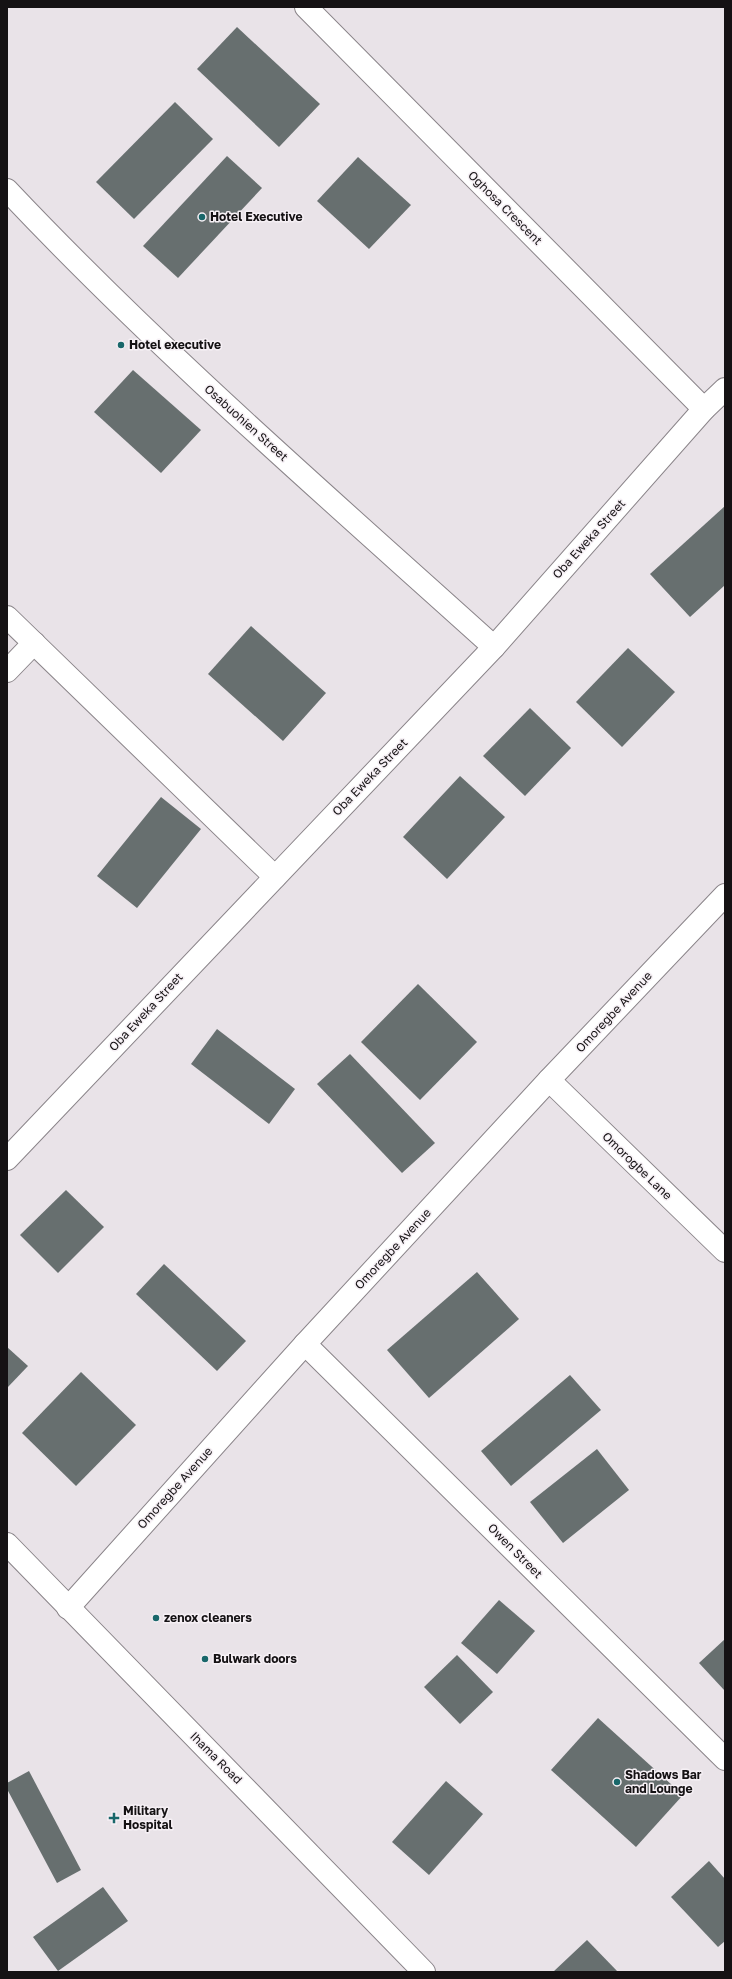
<svg xmlns="http://www.w3.org/2000/svg" width="732" height="1979" viewBox="0 0 732 1979" font-family="'Golos Text',sans-serif">
<style>
.building{fill:#676f6f}
.lines{fill:none;stroke-linecap:round;stroke-linejoin:round}
.minor-casing{stroke:#8a8489;stroke-width:24}
.minor{stroke:#fff;stroke-width:22}
.poi-dot{fill:#19676a;stroke:#f6f0f5;stroke-width:1.5}
.labels{text-anchor:middle;stroke-width:3;stroke-linejoin:round;paint-order:stroke}
.street-label{font-size:12px;fill:#151214;stroke:#f6f0f5}
.poi-label{font-size:12px;font-weight:bold;fill:#151214;stroke:#f6f0f5;text-anchor:start}
</style>
<rect width="100%" height="100%" fill="#e9e3e8"/>
<g class="building">
<polygon points="237,27 320,104 279,147 197,69"/>
<polygon points="175,102 213,139 134,219 96,182"/>
<polygon points="227,156 262,188 178,278 143,246"/>
<polygon points="358,157 411,205 369,249 317,201"/>
<polygon points="133,370 201,430 161,473 94,412"/>
<polygon points="725,506 725,585 690,617 650,574"/>
<polygon points="251,626 326,693 283,741 208,674"/>
<polygon points="628,648 675,692 622,747 576,702"/>
<polygon points="530,708 571,748 525,796 483,756"/>
<polygon points="460,776 505,817 447,879 403,837"/>
<polygon points="161,797 201,829 137,908 97,876"/>
<polygon points="418,984 477,1042 420,1100 361,1042"/>
<polygon points="217,1029 295,1089 269,1124 191,1064"/>
<polygon points="350,1054 435,1143 402,1173 317,1084"/>
<polygon points="66,1190 104,1227 58,1273 20,1235"/>
<polygon points="164,1264 246,1341 217,1371 136,1294"/>
<polygon points="477,1272 519,1319 429,1398 387,1350"/>
<polygon points="7,1347 28,1366 7,1388"/>
<polygon points="81,1372 136,1425 76,1486 22,1433"/>
<polygon points="570,1375 601,1410 511,1486 481,1451"/>
<polygon points="597,1449 629,1490 563,1543 530,1502"/>
<polygon points="499,1600 535,1631 497,1674 461,1643"/>
<polygon points="725,1639 725,1691 699,1663"/>
<polygon points="457,1655 493,1692 460,1724 424,1687"/>
<polygon points="598,1718 683,1795 636,1847 551,1770"/>
<polygon points="29,1771 81,1870 57,1883 7,1789 7,1783"/>
<polygon points="446,1781 483,1814 429,1875 392,1842"/>
<polygon points="709,1861 725,1879 725,1941 718,1947 671,1897"/>
<polygon points="103,1887 128,1921 58,1971 33,1937"/>
<polygon points="587,1940 618,1972 553,1972"/>
</g>
<g class="lines">
<g class="minor-casing">
<g id="minor">
<polyline points="306,7 704,409"/>
<path d="M 7,190 C 160,352 329,498 494,647"/>
<polyline points="7,617 275,877"/>
<polyline points="7,671 34,643"/>
<polyline points="549,1080 725,1251"/>
<polyline points="7,1159 494,647 704,409 725,389"/>
<polyline points="305,1344 725,1759"/>
<polyline points="7,1544 424,1972"/>
<polyline points="68,1608 305,1344 549,1080 725,895"/>
</g>
</g>
<use href="#minor" class="minor"/>
</g>
<g class="poi-dot">
<circle cx="202" cy="217" r="4"/>
<circle cx="121" cy="345" r="4"/>
<circle cx="156" cy="1618" r="4"/>
<circle cx="205" cy="1659" r="4"/>
<circle cx="617" cy="1782" r="4"/>
<path d="M112 1812h4v4h4v4h-4v4h-4v-4h-4v-4h4z"/>
</g>
<g class="labels">
<g class="street-label">
<text transform="translate(505 208) rotate(45)" y="4">Oghosa Crescent</text>
<text transform="translate(246 423) rotate(42)" y="4">Osabuohien Street</text>
<text transform="translate(589 539) rotate(-48)" y="4">Oba Eweka Street</text>
<text transform="translate(370 777) rotate(-46)" y="4">Oba Eweka Street</text>
<text transform="translate(146 1012) rotate(-47)" y="4">Oba Eweka Street</text>
<text transform="translate(614 1012) rotate(-47)" y="4">Omoregbe Avenue</text>
<text transform="translate(637 1166) rotate(44)" y="4">Omorogbe Lane</text>
<text transform="translate(393 1249) rotate(-47)" y="4">Omoregbe Avenue</text>
<text transform="translate(175 1488) rotate(-48)" y="4">Omoregbe Avenue</text>
<text transform="translate(515 1551) rotate(45)" y="4">Owen Street</text>
<text transform="translate(216 1758) rotate(45)" y="4">Ihama Road</text>
</g>
<g class="poi-label">
<text x="210" y="221">Hotel Executive</text>
<text x="129" y="349">Hotel executive</text>
<text x="164" y="1622">zenox cleaners</text>
<text x="213" y="1663">Bulwark doors</text>
<text x="625" y="1779">Shadows Bar<tspan x="625" dy="14">and Lounge</tspan></text>
<text x="123" y="1815">Military<tspan x="123" dy="14">Hospital</tspan></text>
</g>
</g>
<rect width="732" height="1979" fill="none" stroke="#151214" stroke-width="16"/>
</svg>
